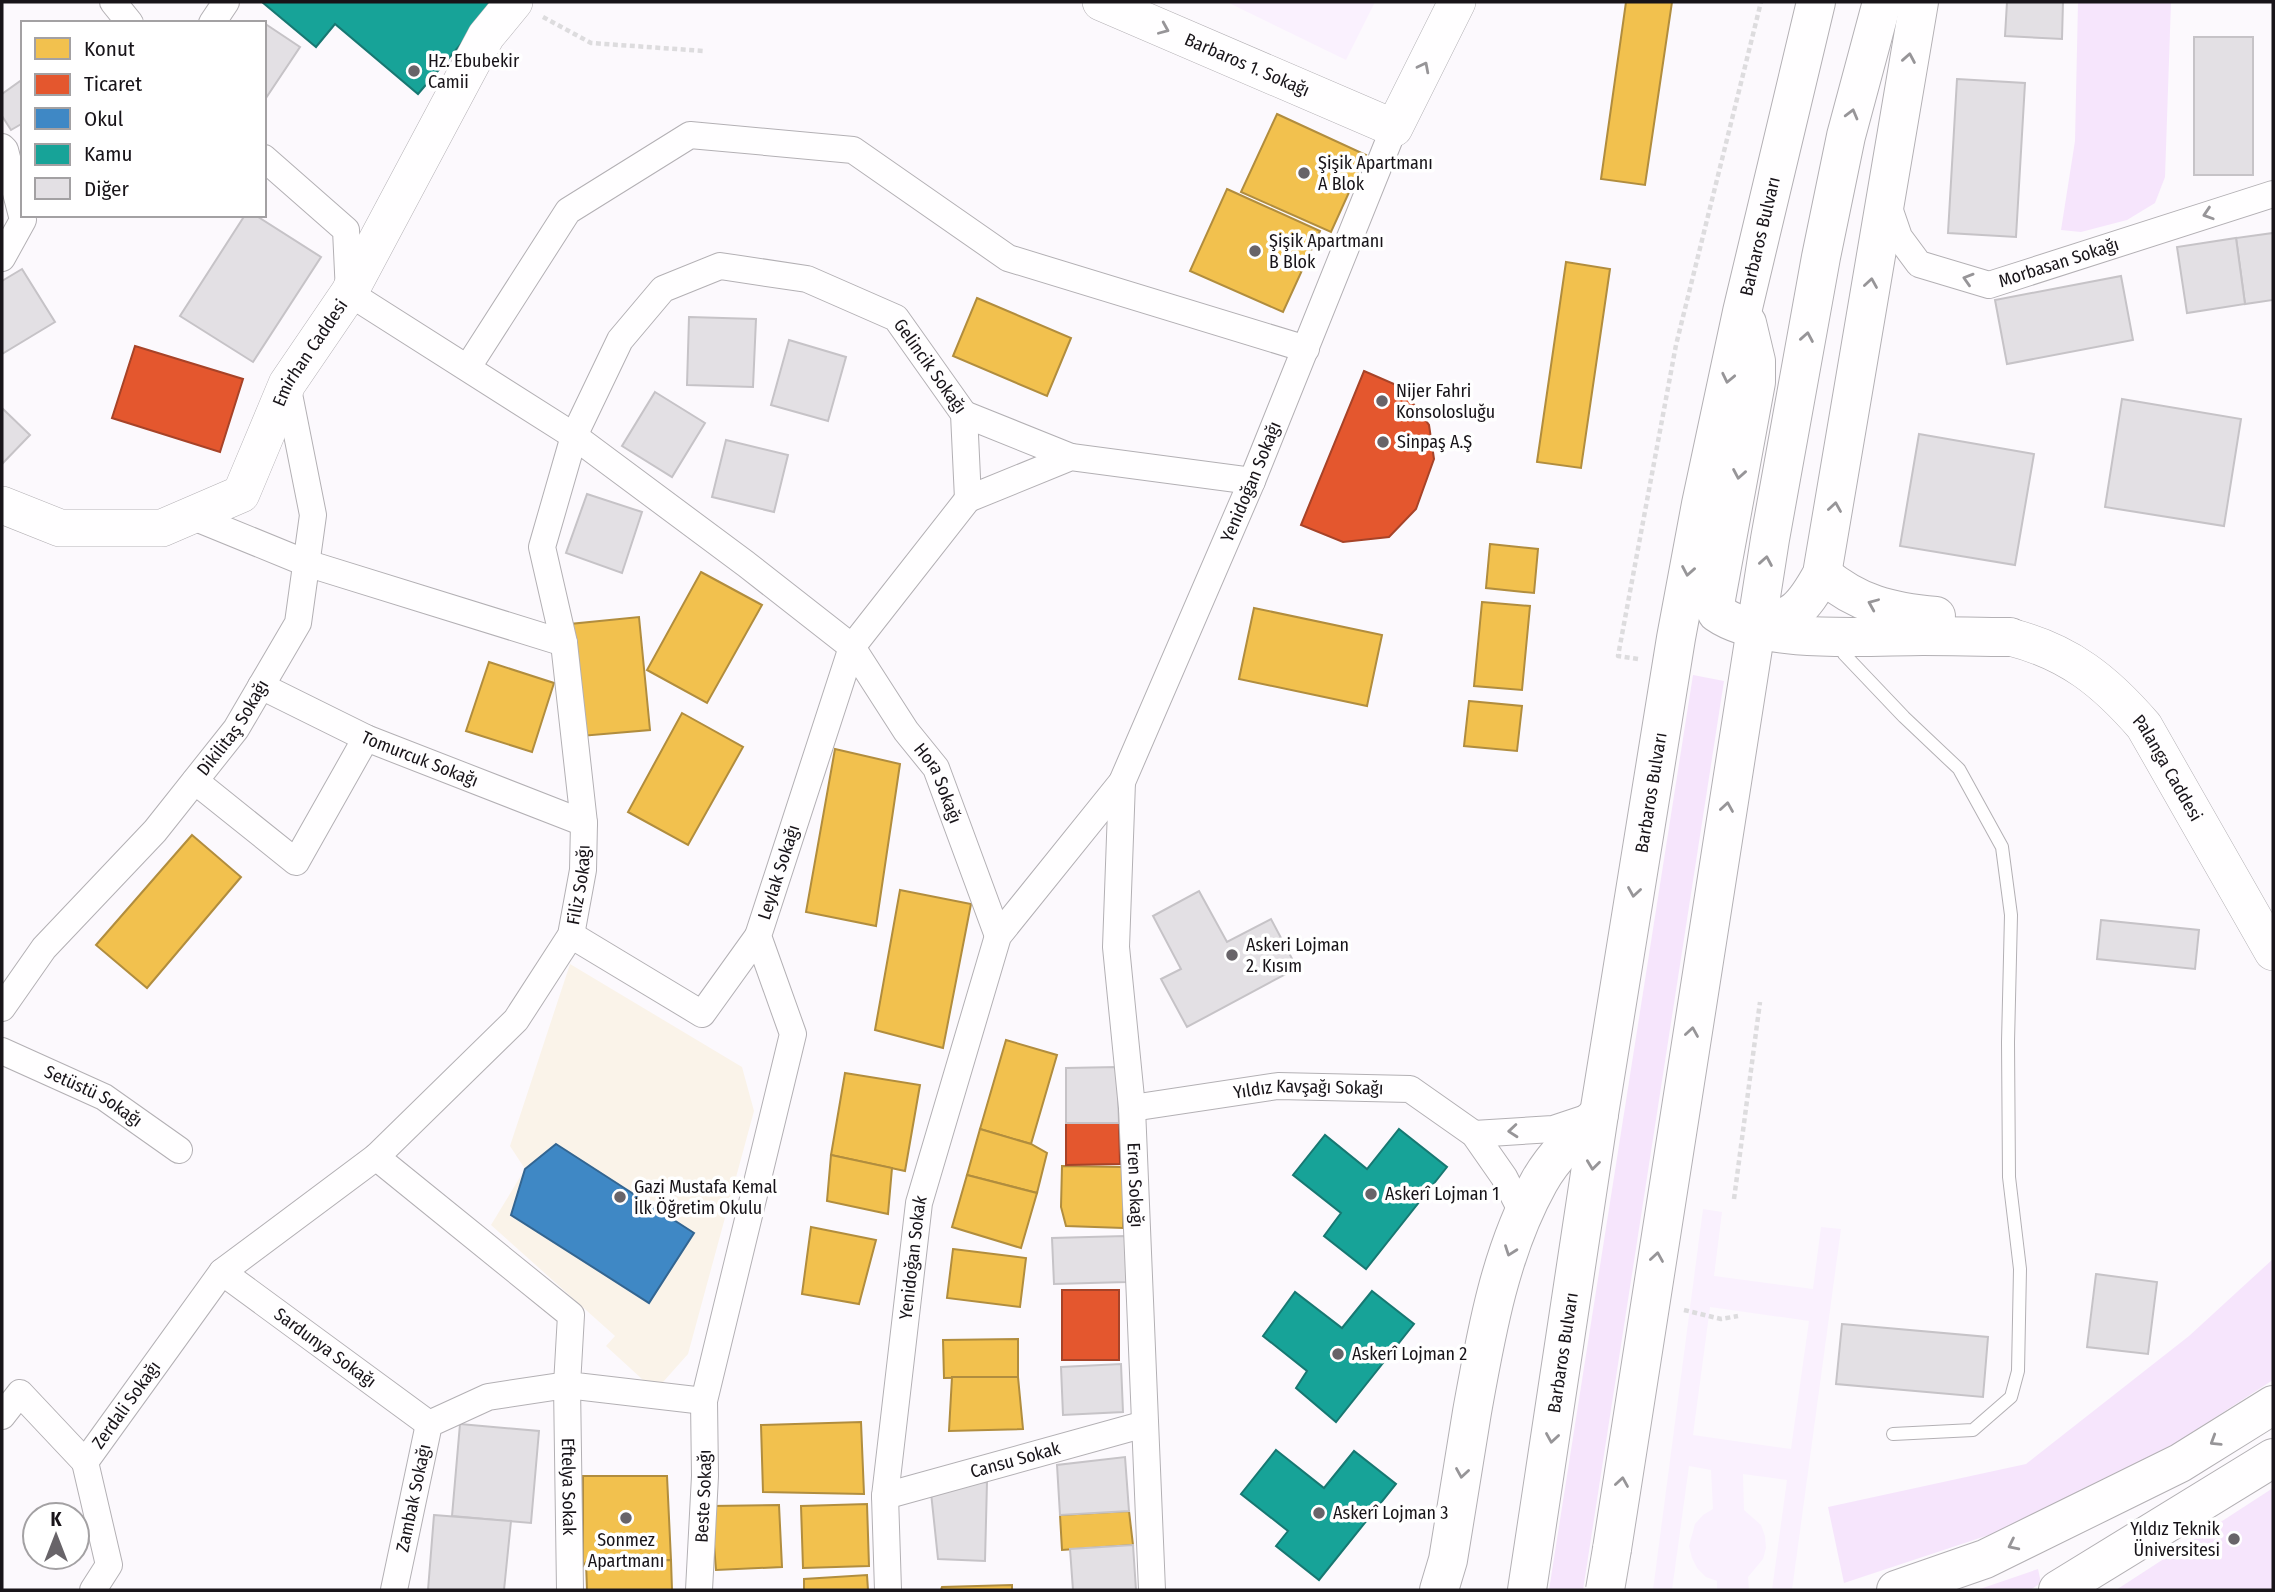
<svg xmlns="http://www.w3.org/2000/svg" width="2275" height="1592" viewBox="0 0 2275 1592" font-family="'Fira Sans Condensed',sans-serif">
<style>
.built{fill:#faf1fe;fill-rule:evenodd}
.education{fill:#faf3e9}
.green{fill:#f6e5fc}
.homes{fill:#f2c14e;stroke:#b18d3e;stroke-width:2}
.shops{fill:#e4572e;stroke:#a74328;stroke-width:2}
.schools{fill:#3f88c5;stroke:#336591;stroke-width:2}
.public{fill:#17a398;stroke:#177872;stroke-width:2}
.building{fill:#e3e0e4;stroke:#c6c3c7;stroke-width:2}
.lines{fill:none;stroke-linecap:round;stroke-linejoin:round}
.lane-casing{stroke:#b3b0b4;stroke-width:14}
.street-casing{stroke:#b3b0b4;stroke-width:28}
.secondary-casing{stroke:#b3b0b4;stroke-width:38}
.primary-casing{stroke:#b3b0b4;stroke-width:40}
.highway-casing{stroke:#b3b0b4;stroke-width:40}
.path{stroke:#dddcde;stroke-width:4.5;stroke-dasharray:5 3.5;stroke-linecap:butt}
.lane{stroke:#fffeff;stroke-width:12}
.street{stroke:#fffeff;stroke-width:26}
.secondary{stroke:#fffeff;stroke-width:37}
.primary{stroke:#fffeff;stroke-width:38}
.highway{stroke:#fffeff;stroke-width:38}
.primary-bridge-casing{stroke:#b3b0b4;stroke-width:40;stroke-linecap:butt}
.primary-bridge{stroke:#fffeff;stroke-width:38}
.oneway{stroke:#979598}
.poi-dot{fill:#686469;stroke:#fff;stroke-width:2.5}
.labels{text-anchor:middle;stroke-width:7;stroke-linejoin:round;paint-order:stroke}
.poi-label{font-size:18px;fill:#181419;stroke:#fff;text-anchor:start}
.street-label{font-size:18px;fill:#181419;stroke:#fff}
</style>
<rect width="100%" height="100%" fill="#fcf9fd"/>
<g class="built">
<polygon points="1227,2 1375,2 1346,60"/>
<path d="M 1703,1209 L 1722,1212 L 1714,1276 L 1813,1289 L 1821,1227 L 1841,1229 L 1792,1590 L 1772,1590 L 1787,1480 L 1743,1474 L 1744,1510 L 1761,1525 L 1765,1536 L 1766,1548 L 1763,1559 L 1748,1577 L 1749,1590 L 1717,1590 L 1717,1581 L 1706,1577 L 1697,1568 L 1692,1558 L 1689,1546 L 1695,1524 L 1703,1515 L 1713,1509 L 1711,1470 L 1689,1466 L 1672,1590 L 1653,1590 ZM 1710,1307 L 1809,1321 L 1791,1449 L 1693,1435 Z"/>
</g>
<polygon class="education" points="570,964 742,1067 754,1111 688,1354 655,1391 606,1346 615,1336 491,1225 525,1169 510,1146"/>
<g class="green">
<polygon points="2078,2 2171,2 2165,177 2155,203 2127,220 2081,232 2061,230 2075,141"/>
<polygon points="1693,675 1724,681 1583,1590 1549,1590"/>
<polygon points="2273,1259 2273,1380 2151,1459 2013,1527 1844,1583 1828,1507 2026,1464 2189,1336"/>
<polygon points="2273,1488 2273,1590 2116,1590"/>
<polygon points="2038,1569 2041,1583 2030,1590 1977,1590"/>
</g>
<g class="homes">
<polygon points="1626,2 1672,2 1645,185 1601,179"/>
<polygon points="1277,114 1366,155 1331,232 1241,192"/>
<polygon points="1227,189 1320,231 1283,312 1190,271"/>
<polygon points="1566,262 1610,269 1581,468 1537,462"/>
<polygon points="977,298 1071,338 1047,396 953,356"/>
<polygon points="1490,544 1538,549 1534,593 1486,588"/>
<polygon points="701,572 762,605 707,703 647,670"/>
<polygon points="1482,602 1530,606 1522,690 1474,686"/>
<polygon points="1254,608 1382,635 1367,706 1239,679"/>
<polygon points="639,617 650,730 581,736 570,624"/>
<polygon points="489,662 554,683 532,752 466,731"/>
<polygon points="1469,701 1522,706 1517,751 1464,746"/>
<polygon points="682,713 743,747 688,845 628,812"/>
<polygon points="835,749 900,764 876,926 806,912"/>
<polygon points="192,835 241,877 147,988 96,945"/>
<polygon points="900,890 971,904 943,1048 875,1030"/>
<polygon points="1006,1040 1057,1055 1031,1144 980,1129"/>
<polygon points="845,1073 920,1085 905,1171 831,1155"/>
<polygon points="980,1129 1031,1144 1047,1153 1037,1193 967,1175"/>
<polygon points="831,1155 892,1168 888,1214 827,1201"/>
<polygon points="1062,1166 1124,1167 1123,1228 1066,1226 1061,1207"/>
<polygon points="967,1175 1037,1193 1021,1248 952,1227"/>
<polygon points="811,1227 876,1240 859,1304 802,1294"/>
<polygon points="953,1249 1026,1258 1020,1307 947,1298"/>
<polygon points="1018,1339 1018,1377 944,1378 943,1340"/>
<polygon points="952,1377 1018,1377 1023,1429 949,1431"/>
<polygon points="861,1422 864,1494 763,1492 761,1425"/>
<polygon points="583,1476 667,1476 671,1560 586,1562 583,1566"/>
<polygon points="867,1504 869,1566 803,1568 801,1506"/>
<polygon points="779,1505 782,1567 716,1570 711,1506"/>
<polygon points="1129,1511 1133,1545 1062,1550 1060,1515"/>
<polygon points="671,1560 672,1590 587,1590 586,1562"/>
<polygon points="867,1575 868,1590 804,1590 804,1579"/>
<polygon points="1012,1585 1012,1590 941,1590 942,1587"/>
</g>
<g class="shops">
<polygon points="135,346 243,379 220,452 112,418"/>
<polygon points="1364,371 1401,387 1429,425 1434,459 1416,509 1389,537 1343,542 1301,525"/>
<polygon points="1066,1123 1119,1123 1120,1164 1066,1165"/>
<rect x="1062" y="1290" width="57" height="70"/>
</g>
<polygon class="schools" points="556,1144 694,1233 649,1303 511,1215 525,1169"/>
<g class="public">
<polygon points="262,2 497,2 418,94 335,24 316,47"/>
<polygon points="1399,1129 1447,1167 1366,1269 1324,1236 1341,1213 1293,1175 1325,1135 1367,1169"/>
<polygon points="1372,1291 1414,1324 1336,1422 1296,1388 1307,1371 1263,1336 1295,1292 1342,1328"/>
<polygon points="1276,1450 1324,1488 1354,1451 1396,1484 1319,1580 1276,1546 1288,1531 1241,1494"/>
</g>
<g class="building">
<polygon points="2007,2 2063,2 2062,39 2005,36"/>
<polygon points="264,23 300,47 264,101"/>
<rect x="2194" y="37" width="59" height="138"/>
<polygon points="23,79 23,123 11,130 2,116 2,94"/>
<polygon points="1957,79 2025,83 2016,237 1948,233"/>
<polygon points="245,215 255,215 321,257 253,362 180,316"/>
<polygon points="2273,233 2273,300 2245,304 2236,238"/>
<polygon points="2236,238 2245,304 2187,313 2177,247"/>
<polygon points="22,269 55,322 2,354 2,281"/>
<polygon points="2121,276 2133,340 2007,364 1995,300"/>
<polygon points="689,317 756,319 753,387 687,385"/>
<polygon points="789,340 846,357 828,421 771,405"/>
<polygon points="655,392 705,423 672,477 622,446"/>
<polygon points="2122,399 2241,419 2224,526 2105,507"/>
<polygon points="2,408 30,435 2,464"/>
<polygon points="1919,434 2034,454 2015,565 1900,546"/>
<polygon points="726,440 788,455 774,512 712,497"/>
<polygon points="587,494 642,512 622,573 566,553"/>
<polygon points="1199,891 1227,942 1271,919 1297,968 1187,1027 1161,979 1181,969 1153,916"/>
<polygon points="2101,920 2199,930 2195,969 2097,959"/>
<polygon points="1117,1067 1119,1123 1066,1123 1066,1068"/>
<polygon points="1125,1236 1127,1282 1054,1284 1052,1238"/>
<polygon points="2096,1274 2157,1282 2148,1354 2087,1347"/>
<polygon points="1842,1324 1988,1337 1983,1397 1836,1384"/>
<polygon points="1121,1364 1123,1412 1063,1415 1061,1367"/>
<polygon points="460,1424 539,1431 531,1523 452,1516"/>
<polygon points="1125,1457 1129,1511 1060,1515 1057,1465"/>
<polygon points="987,1482 985,1561 938,1559 930,1483"/>
<polygon points="434,1515 511,1521 504,1590 428,1590"/>
<polygon points="1133,1545 1136,1590 1073,1590 1070,1549"/>
</g>
<g class="lines">
<g class="lane-casing">
<polyline id="lane" points="1840,641 1844,654 1904,717 1959,769 2002,847 2011,915 2008,1042 2009,1177 2020,1269 2018,1371 2011,1397 1973,1430 1893,1434"/>
</g>
<g class="street-casing">
<g id="street">
<polyline points="113,2 130,23"/>
<polyline points="212,23 226,2"/>
<polyline points="2,147 5,150 23,220 2,258"/>
<path id="s1" d="M 264,158 L 346,230 L 349,293 L 574,436 L 746,564 L 852,647 L 906,731 L 936,768 L 998,936"/>
<path id="s2" d="M 1887,202 L 1899,237 L 1919,264 L 1989,285 L 2273,194"/>
<polyline points="468,367 568,211 690,135 853,150 1008,258 1306,349"/>
<polyline points="964,414 1071,457"/>
<polyline points="191,516 306,563 564,643"/>
<path id="s3" d="M 261,686 L 366,738 L 584,823"/>
<polyline points="195,781 296,862 366,738"/>
<path id="s4" d="M 1122,782 L 1116,947 L 1132,1108 L 1152,1590"/>
<polyline points="571,935 702,1014 758,936"/>
<path id="s5" d="M 2,1008 L 44,948 L 155,831 L 236,729 L 298,623 L 313,515 L 287,384"/>
<path id="s6" d="M 2,1051 L 104,1097 L 179,1150"/>
<path id="s7" d="M 1132,1108 L 1278,1086 L 1410,1089 L 1474,1134 L 1504,1177 L 1524,1216"/>
<polyline points="1474,1134 1553,1129 1589,1117"/>
<polyline points="376,1157 571,1315 567,1385 704,1401"/>
<path id="s8" d="M 222,1272 L 429,1424"/>
<polyline points="2,1416 20,1393 85,1462"/>
<path id="s9" d="M 885,1496 L 1145,1424"/>
<path id="s10" d="M 93,1590 L 109,1565 L 85,1462 L 222,1272 L 376,1157 L 516,1020 L 571,935 L 583,870 L 584,823 L 564,643 L 542,547 L 574,436 L 620,340 L 663,289 L 720,266 L 807,279 L 896,318 L 964,414 L 968,499 L 1071,457 L 1252,481"/>
<path id="s11" d="M 394,1590 L 429,1424 L 488,1397 L 567,1385 L 570,1590"/>
<path id="s12" d="M 699,1590 L 705,1476 L 704,1401 L 793,1034 L 758,936 L 852,647 L 968,499"/>
<path id="s13" d="M 888,1590 L 885,1496 L 919,1203 L 998,936 L 1122,782 L 1252,481 L 1394,128"/>
</g>
</g>
<g class="secondary-casing">
<g id="secondary">
<path id="s14" d="M 1101,2 L 1394,128 L 1457,2"/>
<path id="s15" d="M 2,505 L 60,528 L 162,528 L 241,494 L 287,384 L 349,293 L 486,36 L 514,2"/>
<path id="s16" d="M 2010,637 C 2069,652 2105,681 2144,726 L 2273,952"/>
</g>
</g>
<g class="primary-casing">
<g id="primary">
<path d="M 1747,323 L 1756,361 L 1756,382 L 1716,599 L 1717,613 C 1763,645 1867,636 1923,636 C 1952,636 1981,637 2010,637"/>
<path d="M 1822,574 C 1858,604 1890,612 1936,616"/>
<path d="M 1755,628 C 1795,615 1801,612 1822,574 L 1919,2"/>
<polyline points="1612,1549 1770,539 1821,257 1846,136 1882,2"/>
<path d="M 1439,1590 L 1448,1560 C 1456,1511 1464,1462 1472,1412 C 1486,1334 1500,1252 1539,1182 C 1554,1155 1577,1134 1599,1114"/>
<path id="s17" d="M 1527,1590 L 1599,1114 L 1676,638 L 1701,504 L 1742,312 L 1816,2"/>
</g>
</g>
<g class="highway-casing">
<g id="highway">
<polyline points="1896,1590 1985,1559 2109,1498 2180,1463 2273,1405"/>
<polyline points="2058,1590 2273,1458"/>
</g>
</g>
<g class="path">
<polyline points="543,17 591,43 704,51"/>
<polyline points="1638,659 1618,656 1676,345 1761,2"/>
<polyline points="1734,1199 1760,1002"/>
<polyline points="1684,1310 1721,1319 1738,1316"/>
</g>
<use href="#lane" class="lane"/>
<use href="#street" class="street"/>
<use href="#secondary" class="secondary"/>
<use href="#primary" class="primary"/>
<use href="#highway" class="highway"/>
<g class="primary-bridge-casing">
<polyline id="primary-bridge" points="1605,1590 1612,1549"/>
</g>
<use href="#primary-bridge" class="primary-bridge"/>
</g>
<defs><path id="oneway-chevron" d="M-2-3.5L2.5 0L-2 3.5" fill="none" stroke-width="1.6" stroke-linecap="round" stroke-linejoin="round" transform="scale(1.75)"/></defs>
<g class="oneway">
<use href="#oneway-chevron" transform="translate(1164 29) rotate(23)"/>
<use href="#oneway-chevron" transform="translate(1909 58) rotate(-80)"/>
<use href="#oneway-chevron" transform="translate(1424 67) rotate(-63)"/>
<use href="#oneway-chevron" transform="translate(1852 114) rotate(-75)"/>
<use href="#oneway-chevron" transform="translate(2208 214) rotate(162)"/>
<use href="#oneway-chevron" transform="translate(1968 279) rotate(-163)"/>
<use href="#oneway-chevron" transform="translate(1871 283) rotate(-81)"/>
<use href="#oneway-chevron" transform="translate(1807 337) rotate(-80)"/>
<use href="#oneway-chevron" transform="translate(1728 378) rotate(102)"/>
<use href="#oneway-chevron" transform="translate(1739 474) rotate(100)"/>
<use href="#oneway-chevron" transform="translate(1835 507) rotate(-81)"/>
<use href="#oneway-chevron" transform="translate(1766 561) rotate(-80)"/>
<use href="#oneway-chevron" transform="translate(1688 571) rotate(100)"/>
<use href="#oneway-chevron" transform="translate(1873 604) rotate(-157)"/>
<use href="#oneway-chevron" transform="translate(1727 807) rotate(-81)"/>
<use href="#oneway-chevron" transform="translate(1634 892) rotate(99)"/>
<use href="#oneway-chevron" transform="translate(1692 1032) rotate(-81)"/>
<use href="#oneway-chevron" transform="translate(1513 1131) rotate(175)"/>
<use href="#oneway-chevron" transform="translate(1593 1165) rotate(97)"/>
<use href="#oneway-chevron" transform="translate(1510 1251) rotate(110)"/>
<use href="#oneway-chevron" transform="translate(1657 1257) rotate(-81)"/>
<use href="#oneway-chevron" transform="translate(1552 1438) rotate(99)"/>
<use href="#oneway-chevron" transform="translate(2215 1441) rotate(148)"/>
<use href="#oneway-chevron" transform="translate(1462 1473) rotate(99)"/>
<use href="#oneway-chevron" transform="translate(1622 1482) rotate(-81)"/>
<use href="#oneway-chevron" transform="translate(2013 1545) rotate(154)"/>
</g>
<g class="poi-dot">
<circle cx="414" cy="71" r="7"/>
<circle cx="1304" cy="173" r="7"/>
<circle cx="1255" cy="251" r="7"/>
<circle cx="1382" cy="401" r="7"/>
<circle cx="1383" cy="442" r="7"/>
<circle cx="1232" cy="955" r="7"/>
<circle cx="1371" cy="1194" r="7"/>
<circle cx="620" cy="1197" r="7"/>
<circle cx="1338" cy="1354" r="7"/>
<circle cx="1319" cy="1513" r="7"/>
<circle cx="626" cy="1518" r="7"/>
<circle cx="2234" cy="1539" r="7"/>
</g>
<g class="labels">
<g class="poi-label">
<text x="428" y="67">Hz. Ebubekir<tspan x="428" dy="21">Camii</tspan></text>
<text x="1318" y="169">Şişik Apartmanı<tspan x="1318" dy="21">A Blok</tspan></text>
<text x="1269" y="247">Şişik Apartmanı<tspan x="1269" dy="21">B Blok</tspan></text>
<text x="1396" y="397">Nijer Fahri<tspan x="1396" dy="21">Konsolosluğu</tspan></text>
<text x="1397" y="448">Sinpaş A.Ş</text>
<text x="1246" y="951">Askeri Lojman<tspan x="1246" dy="21">2. Kısım</tspan></text>
<text x="634" y="1193">Gazi Mustafa Kemal<tspan x="634" dy="21">İlk Öğretim Okulu</tspan></text>
<text x="1385" y="1200">Askerî Lojman 1</text>
<text x="1352" y="1360">Askerî Lojman 2</text>
<text x="1333" y="1519">Askerî Lojman 3</text>
<text x="2220" y="1535" text-anchor="end">Yıldız Teknik<tspan x="2220" dy="21">Üniversitesi</tspan></text>
<text x="626" y="1546" text-anchor="middle">Sonmez<tspan x="626" dy="21">Apartmanı</tspan></text>
</g>
<g class="street-label">
<text dy="6" stroke="none"><textPath href="#s14" startOffset="159">Barbaros 1. Sokağı</textPath></text>
<text dy="6" stroke="none"><textPath href="#s17" startOffset="1374">Barbaros Bulvarı</textPath></text>
<text dy="6" stroke="none"><textPath href="#s2" startOffset="217">Morbasan Sokağı</textPath></text>
<text dy="6" stroke="none"><textPath href="#s15" startOffset="408">Emirhan Caddesi</textPath></text>
<text dy="6" stroke="none"><textPath href="#s10" startOffset="1846">Gelincik Sokağı</textPath></text>
<text dy="6" stroke="none"><textPath href="#s13" startOffset="1192">Yenidoğan Sokağı</textPath></text>
<text dy="6" stroke="none"><textPath href="#s5" startOffset="364">Dikilitaş Sokağı</textPath></text>
<text dy="6" stroke="none"><textPath href="#s3" startOffset="175">Tomurcuk Sokağı</textPath></text>
<text dy="6" stroke="none"><textPath href="#s16" startOffset="212">Palanga Caddesi</textPath></text>
<text dy="6" stroke="none"><textPath href="#s1" startOffset="950">Hora Sokağı</textPath></text>
<text dy="6" stroke="none"><textPath href="#s17" startOffset="807">Barbaros Bulvarı</textPath></text>
<text dy="6" stroke="none"><textPath href="#s12" startOffset="738">Leylak Sokağı</textPath></text>
<text dy="6" stroke="none"><textPath href="#s10" startOffset="910">Filiz Sokağı</textPath></text>
<text dy="6" stroke="none"><textPath href="#s7" startOffset="178">Yıldız Kavşağı Sokağı</textPath></text>
<text dy="6" stroke="none"><textPath href="#s6" startOffset="102">Setüstü Sokağı</textPath></text>
<text dy="6" stroke="none"><textPath href="#s4" startOffset="404">Eren Sokağı</textPath></text>
<text dy="6" stroke="none"><textPath href="#s13" startOffset="334">Yenidoğan Sokak</textPath></text>
<text dy="6" stroke="none"><textPath href="#s8" startOffset="128">Sardunya Sokağı</textPath></text>
<text dy="6" stroke="none"><textPath href="#s17" startOffset="240">Barbaros Bulvarı</textPath></text>
<text dy="6" stroke="none"><textPath href="#s10" startOffset="206">Zerdali Sokağı</textPath></text>
<text dy="6" stroke="none"><textPath href="#s9" startOffset="135">Cansu Sokak</textPath></text>
<text dy="6" stroke="none"><textPath href="#s11" startOffset="416">Eftelya Sokak</textPath></text>
<text dy="6" stroke="none"><textPath href="#s12" startOffset="94">Beste Sokağı</textPath></text>
<text dy="6" stroke="none"><textPath href="#s11" startOffset="94">Zambak Sokağı</textPath></text>
</g>
</g>
<rect width="2275" height="1592" fill="none" stroke="#181419" stroke-width="7"/>
<rect x="21" y="21" width="245" height="196" fill="#ffffff" stroke="#a3a1a3" stroke-width="2"/>
<rect x="35" y="38" width="35" height="21" fill="#f2c14e" stroke="#a3a1a3" stroke-width="2"/>
<text x="84" y="56" font-size="21" fill="#181419">Konut</text>
<rect x="35" y="74" width="35" height="21" fill="#e4572e" stroke="#a3a1a3" stroke-width="2"/>
<text x="84" y="91" font-size="21" fill="#181419">Ticaret</text>
<rect x="35" y="108" width="35" height="21" fill="#3f88c5" stroke="#a3a1a3" stroke-width="2"/>
<text x="84" y="126" font-size="21" fill="#181419">Okul</text>
<rect x="35" y="144" width="35" height="21" fill="#17a398" stroke="#a3a1a3" stroke-width="2"/>
<text x="84" y="161" font-size="21" fill="#181419">Kamu</text>
<rect x="35" y="178" width="35" height="21" fill="#e3e0e4" stroke="#a3a1a3" stroke-width="2"/>
<text x="84" y="196" font-size="21" fill="#181419">Diğer</text>
<g transform="translate(56 1536)"><circle r="33" fill="#ffffff" stroke="#a3a1a3" stroke-width="2"/>
<path d="M0-5L12 26L0 18L-12 26Z" fill="#686469"/>
<text y="-10" font-size="19" font-weight="bold" text-anchor="middle" fill="#181419">K</text>
</g>
</svg>
